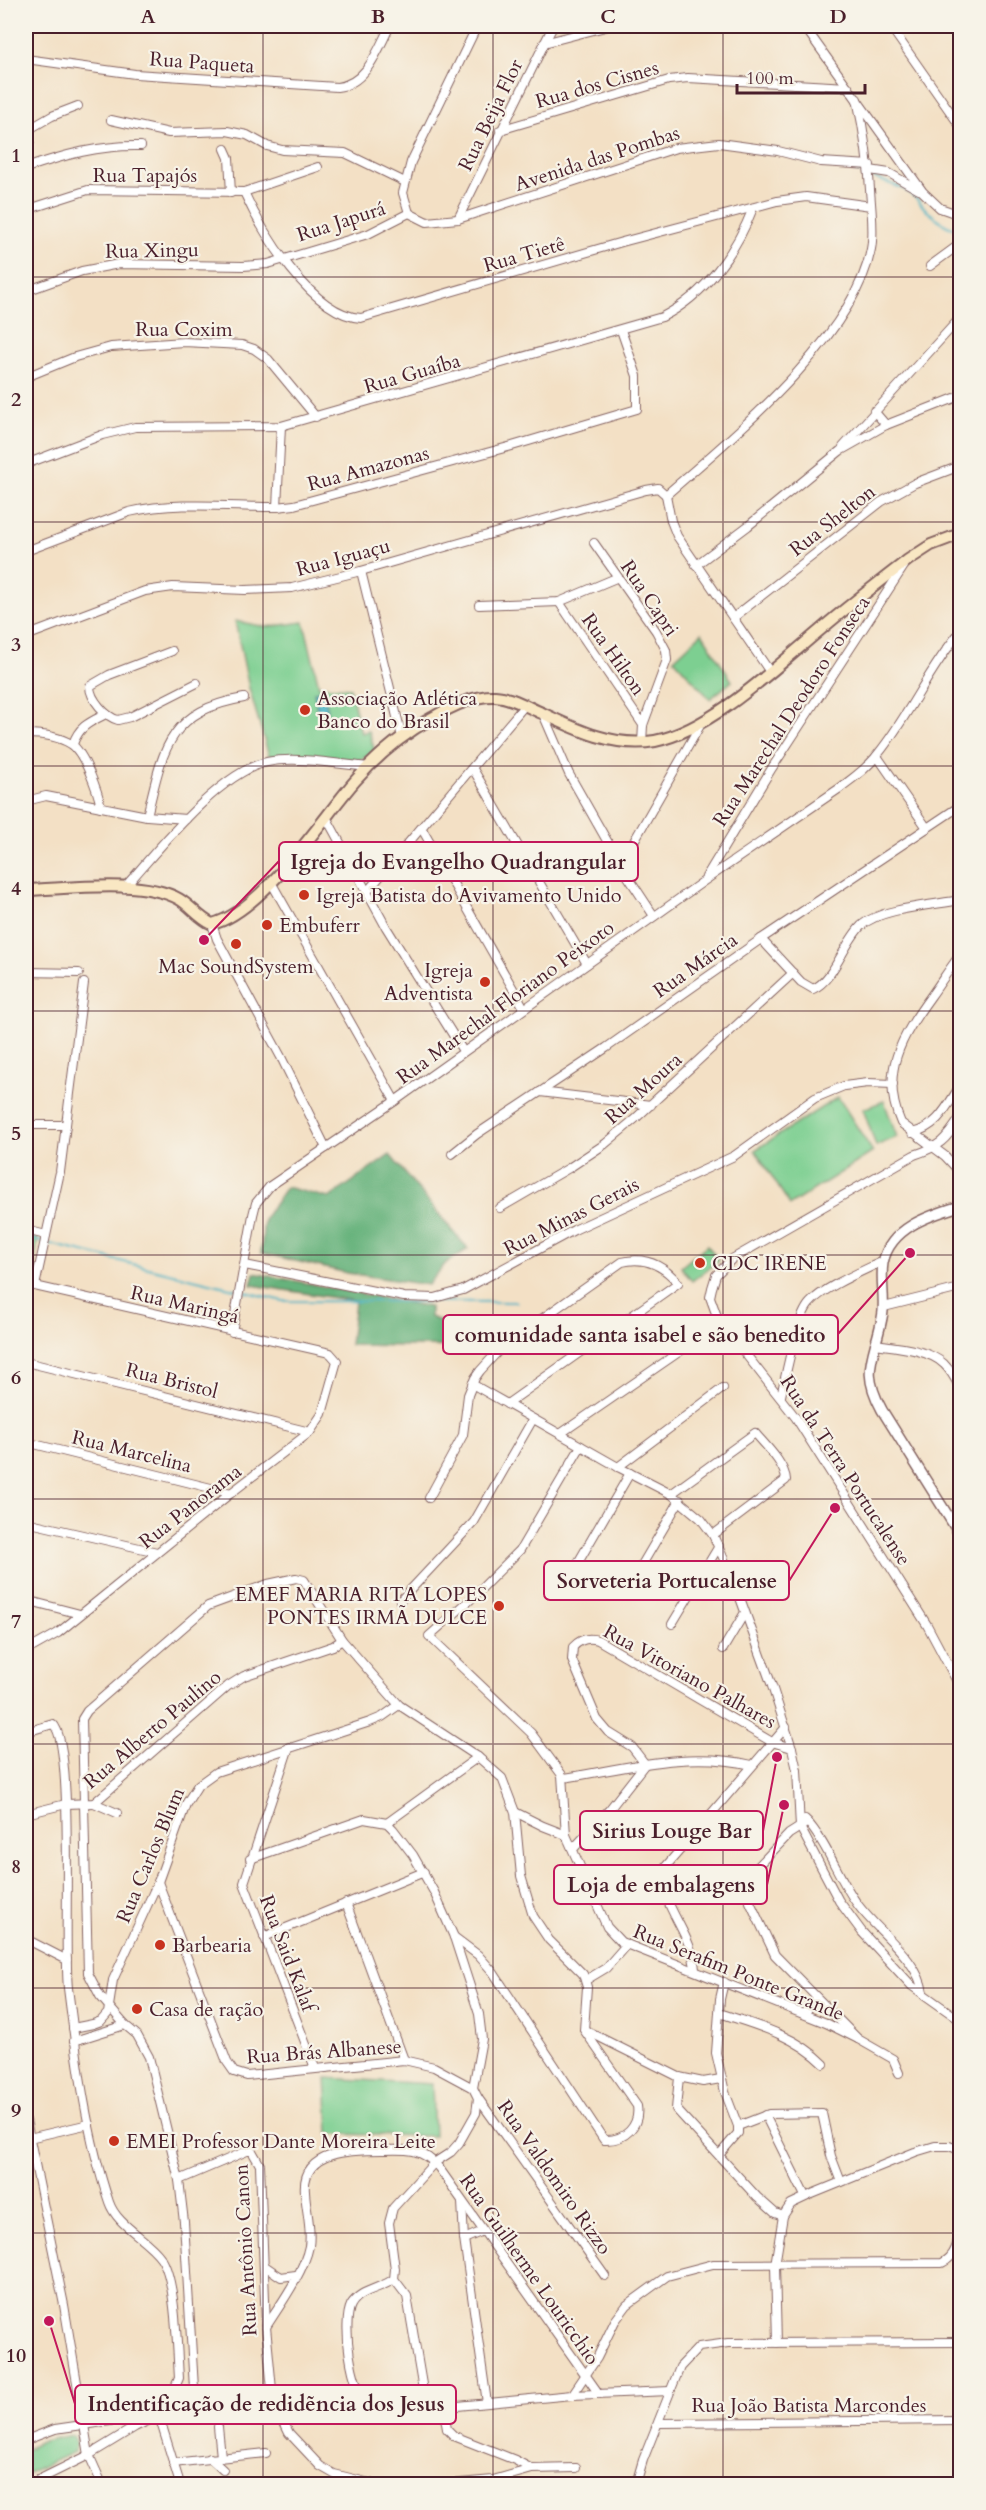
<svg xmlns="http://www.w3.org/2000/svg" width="986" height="2510" viewBox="0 0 986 2510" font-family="Cardo,serif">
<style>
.green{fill:#7dcf91;stroke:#64775e;stroke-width:1.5}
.forest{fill:#66b27b;stroke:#586853;stroke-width:1.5}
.water{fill:#47b3c5;stroke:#486978;stroke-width:1.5}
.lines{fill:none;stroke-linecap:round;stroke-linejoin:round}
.stream{stroke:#47b3c5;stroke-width:2}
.minor-casing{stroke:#856361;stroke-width:10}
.tertiary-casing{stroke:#856361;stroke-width:12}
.secondary-casing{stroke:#856361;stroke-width:14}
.minor{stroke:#fff;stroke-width:8}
.tertiary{stroke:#fff;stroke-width:9}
.secondary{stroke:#f9e7c3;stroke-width:10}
.grid{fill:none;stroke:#4a1f2b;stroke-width:1.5;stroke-opacity:0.55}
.poi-dot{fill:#c8321e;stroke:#f7f3e8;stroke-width:2}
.labels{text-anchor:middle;stroke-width:4.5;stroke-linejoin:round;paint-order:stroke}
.street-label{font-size:20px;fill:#4a1f2b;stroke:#f7f3e8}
.poi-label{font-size:20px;fill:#4a1f2b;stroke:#f7f3e8;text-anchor:start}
.leader{fill:none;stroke:#c2185b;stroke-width:2}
.callout-dot{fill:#c2185b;stroke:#f7f3e8;stroke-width:2}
.callout{fill:#f7f3e8;stroke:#c2185b;stroke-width:2}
.callout-label{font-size:21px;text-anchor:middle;font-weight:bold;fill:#4a1f2b}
.neatline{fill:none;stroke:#4a1f2b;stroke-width:2}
.grid-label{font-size:20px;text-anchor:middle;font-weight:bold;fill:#4a1f2b}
</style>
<rect width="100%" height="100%" fill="#f7f3e8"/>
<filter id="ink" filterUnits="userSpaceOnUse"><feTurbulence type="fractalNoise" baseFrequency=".0167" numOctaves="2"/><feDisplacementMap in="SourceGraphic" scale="12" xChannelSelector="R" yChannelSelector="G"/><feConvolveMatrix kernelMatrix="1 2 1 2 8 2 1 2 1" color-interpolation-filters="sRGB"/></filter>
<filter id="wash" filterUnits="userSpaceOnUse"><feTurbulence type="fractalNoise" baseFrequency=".008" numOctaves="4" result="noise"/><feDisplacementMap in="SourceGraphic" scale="24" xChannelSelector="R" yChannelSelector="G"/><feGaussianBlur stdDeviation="1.35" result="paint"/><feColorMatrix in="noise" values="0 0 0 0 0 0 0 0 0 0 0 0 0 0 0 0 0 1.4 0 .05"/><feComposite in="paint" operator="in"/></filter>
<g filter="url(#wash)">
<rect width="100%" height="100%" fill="#f3e0c5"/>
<g class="green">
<polygon points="235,621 266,627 304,622 319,686 350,688 361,733 369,731 375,752 359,761 269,756 249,688"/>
<polygon points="702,633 732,681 710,699 674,659"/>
<polygon points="838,1097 873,1152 790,1205 755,1150"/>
<polygon points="884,1101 897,1137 876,1146 863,1109"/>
<polygon points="26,1236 38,1238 32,1277 26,1275"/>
<polygon points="707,1245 719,1260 692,1281 681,1267"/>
<polygon points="326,2078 432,2084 434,2136 329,2134"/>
<polygon points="72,2435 76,2444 74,2452 26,2474 26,2449 43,2441"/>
</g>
<g class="forest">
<polygon points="390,1155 468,1249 446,1263 428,1285 347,1273 261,1253 264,1219 286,1187 329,1198"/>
<polygon points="254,1273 430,1307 430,1317 476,1335 475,1347 350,1345 355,1301 251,1285"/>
</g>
<polygon class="water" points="324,690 328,712 318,714 314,692"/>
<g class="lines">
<g class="stream">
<polyline points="846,167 904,189 916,198 927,211 947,226 960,230"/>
<polyline points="26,1238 283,1301 516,1302"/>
</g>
</g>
</g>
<g filter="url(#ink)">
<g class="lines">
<g class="minor-casing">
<g id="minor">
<polyline points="804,26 923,192 940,208 960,215"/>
<polyline points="890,26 960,126"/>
<polyline points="544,43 609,26"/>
<path d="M 26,59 L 135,74 L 337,87 C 367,84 378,49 390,26"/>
<polyline points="111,120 169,133 227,131 247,135 267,146 282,150 345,153 405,182"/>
<polyline points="500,130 669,80 688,78 848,87"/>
<polyline points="26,131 52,116 78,106"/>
<polyline points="26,143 30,141"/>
<polyline points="225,149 229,158 231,193"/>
<path d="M 26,168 C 64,155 99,145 141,146"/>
<polyline points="870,170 889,173 919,190"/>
<path d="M 244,192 C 262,232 312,315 361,318 L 622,242 L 777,201 L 806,197 L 871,206"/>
<polyline points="26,210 88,190 244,192 318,167"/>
<polyline points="409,213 427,222 458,219 676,148 719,143 778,151 821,162 870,165"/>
<polyline points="409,213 403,193 411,162 477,26"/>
<polyline points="458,219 553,26"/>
<polyline points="930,266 960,244"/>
<polyline points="26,291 82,271 119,264 243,266 268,264 368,234 409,213"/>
<polyline points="26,377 75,357 111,347 184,342 242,345 254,349 268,359 316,417"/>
<polyline points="874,411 886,425"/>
<polyline points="843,447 960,318"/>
<path d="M 26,464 L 102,435 L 135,427 L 281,426 L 662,317 C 705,295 736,252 753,208"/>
<path d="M 666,495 C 732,437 854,338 871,249 C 874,234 872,218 871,203 C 869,167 865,135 857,99"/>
<polyline points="666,495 671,521 677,536 770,672"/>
<polyline points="277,507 281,426"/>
<polyline points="594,543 656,631 666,650 667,660 643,725 642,743"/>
<path d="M 26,551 L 129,512 C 177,501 228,507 277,507 L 294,505 L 512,446 L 637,409 L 637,376 L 621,330"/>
<polyline points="696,565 748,526 840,451 886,425 960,396"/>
<polyline points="361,571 402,737"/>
<polyline points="559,602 643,725"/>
<polyline points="479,605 559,602 616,578"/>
<polyline points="733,618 881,502 915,483 960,466"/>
<polyline points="26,636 145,591 173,587 245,590 292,588 361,571 646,490 658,488 666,495"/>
<path d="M 172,651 L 109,675 L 90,686 C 90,699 106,717 118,720 L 130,717 L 197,683"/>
<polyline points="543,714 569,774 623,869 654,916"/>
<path d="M 26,734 C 40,734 58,736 71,744 C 84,752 98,792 101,807"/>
<path d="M 73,744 C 79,726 90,722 106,714"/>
<polyline points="877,756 927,828"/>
<polyline points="473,769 587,964"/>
<polyline points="26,801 46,796 147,816 186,819"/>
<path d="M 147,816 C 163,749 168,711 244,698"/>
<polyline points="326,817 386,927 463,1051"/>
<polyline points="422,829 524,1008"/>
<polyline points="621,864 702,722"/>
<polyline points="706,877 772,768 904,566"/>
<polyline points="271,882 395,1101"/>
<path d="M 124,888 C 157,851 219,772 267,762 C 297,756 338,764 368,767"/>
<polyline points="366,893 525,705"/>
<polyline points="212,924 217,939 281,1057 326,1148"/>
<path d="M 761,939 L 801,982 L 813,989 C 834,980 844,943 861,926 C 880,908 935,905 960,900"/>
<path d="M 960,955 C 950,968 941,982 931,996 C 902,1036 879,1073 901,1123 L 945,1156 L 960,1172"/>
<polyline points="26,972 79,973"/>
<polyline points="540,1092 651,1105"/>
<path d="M 960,1118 C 946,1140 939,1147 914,1155 L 732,1259 L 716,1275 L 712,1288 L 710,1297 L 718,1319 L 796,1418 L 927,1625 L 960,1687"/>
<polyline points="26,1125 66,1125"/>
<path d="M 912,1133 C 938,1127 947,1106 960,1086"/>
<polyline points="452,1154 477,1134 606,1048 761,939 960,806"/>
<polyline points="500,1208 569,1168 605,1144 636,1118 793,973"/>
<polyline points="26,1230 46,1235"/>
<polyline points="245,1265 404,1297 435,1298 463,1290 574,1230 734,1156 815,1098 844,1086 868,1083 893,1084"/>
<polyline points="26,1284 330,1353 337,1361 322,1414 310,1432 231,1493 58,1633 26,1651"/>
<polyline points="35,1286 60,1172 84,983"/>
<polyline points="884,1307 960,1288"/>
<path d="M 232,1332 L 253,1215 L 256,1203 L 270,1186 L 395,1101 L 704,881 L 840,788 C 853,778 868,768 878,754 C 909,716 928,670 960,632"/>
<path d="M 875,1344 C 896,1347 928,1349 944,1364 C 951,1371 956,1380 960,1388"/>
<polyline points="26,1362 310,1432"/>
<polyline points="472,1384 618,1467 671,1494 701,1519 713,1535 735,1584 772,1686 792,1748 797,1770 800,1827 839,1901 862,1932 912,1986 960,2020"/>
<path d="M 781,1396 C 786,1375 796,1318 810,1303 C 824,1287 863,1271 883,1261"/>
<polyline points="560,1434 695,1341 718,1319"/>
<polyline points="26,1442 231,1493"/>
<polyline points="581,1446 520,1550 470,1600 429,1636 531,1733 562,1775 566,1835 607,1927 621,1942 826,2023 858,2039"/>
<polyline points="618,1467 723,1388"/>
<path d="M 671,1494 L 755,1433 C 766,1446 785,1464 786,1480 L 713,1535"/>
<path d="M 429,1498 L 463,1435 L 468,1395 L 475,1378 L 480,1371 L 501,1348 L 516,1337 L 622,1262 C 646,1256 664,1266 678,1283 L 507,1404"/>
<polyline points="26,1522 157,1552"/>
<polyline points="579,1561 630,1473"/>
<polyline points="626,1592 680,1500"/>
<polyline points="26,1600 80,1614"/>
<polyline points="400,1601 474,1522 533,1419"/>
<polyline points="672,1624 719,1546"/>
<polyline points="723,1649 744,1614"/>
<path d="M 26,1732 L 53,1724 C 75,1743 63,1946 68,1988 C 77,2059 86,2134 109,2202 C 117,2226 147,2238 161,2258 C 176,2279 177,2349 179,2378 L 173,2392 L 160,2402 L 124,2419 L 55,2429 L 26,2440"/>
<polyline points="289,1747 244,1883 315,2068"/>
<path d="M 645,1764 L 632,1747 L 608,1732 L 597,1719 L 572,1660 L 573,1647 C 580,1639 588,1637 598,1640 L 772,1742 L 792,1748"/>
<path d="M 564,1778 C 627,1768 688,1750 752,1765"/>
<polyline points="94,1803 117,1813"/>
<polyline points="515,1812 543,1826 566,1835"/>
<polyline points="26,1814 66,1804 94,1803 228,1686 244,1676 333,1646 342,1640"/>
<path d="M 805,1819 C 828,1844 838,1878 858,1905 C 878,1932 919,1959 923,1993"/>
<polyline points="808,1822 789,1834 749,1876 746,1884 750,1902 775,1955 858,2039 893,2059 899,2073"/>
<polyline points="387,1823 478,1757"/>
<polyline points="574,1848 609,1810 645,1764"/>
<polyline points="250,1859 364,1819 387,1823 393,1829 413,1855 434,1892 454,1937 479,2014 482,2039 473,2088"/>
<path d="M 158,1882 L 227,2062 L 234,2072 L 247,2076 L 404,2060 L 434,2067 L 473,2088 L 478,2098 L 476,2113 L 459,2143 L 451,2152 L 434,2163 L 393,2208 L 389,2223 L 395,2269 L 394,2279 C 381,2289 360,2289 351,2305 C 342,2323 351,2388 367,2402 C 378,2412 392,2411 406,2411 L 572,2395 L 670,2391"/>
<polyline points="346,1903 404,2060"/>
<polyline points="264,1937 424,1872"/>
<polyline points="26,1939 67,1960"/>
<path d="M 695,1970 C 693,1935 661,1906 661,1872 L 786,1727"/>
<polyline points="586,1980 606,1968 627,1944"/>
<polyline points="724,1982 720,1999 716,2053 725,2092 738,2126"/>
<path d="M 719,2013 C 756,2025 795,2035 824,2064"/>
<polyline points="804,2014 816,1998"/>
<polyline points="73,2028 93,2024 101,2021 108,2013 113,1980 158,1882 186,1804 198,1785 216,1772 370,1722 382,1717 399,1705"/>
<polyline points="585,2030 679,2077 703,2082 721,2079"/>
<polyline points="74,2041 125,2025"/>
<polyline points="679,2077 676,2109 757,2197 775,2213 783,2216"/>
<polyline points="478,2098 605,2276"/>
<polyline points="765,2115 805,2196"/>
<polyline points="26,2120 64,2305 89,2455 102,2484"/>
<polyline points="738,2126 769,2114 822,2113 831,2156 841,2182"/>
<polyline points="29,2138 89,2124"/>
<polyline points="719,2155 738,2133 738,2126"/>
<polyline points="179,2180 247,2151 252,2151 260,2165 266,2327 273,2400 289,2433 320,2466 334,2474 374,2484"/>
<polyline points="462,2202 464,2239 487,2403"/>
<polyline points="464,2239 483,2231"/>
<polyline points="265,2266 281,2277 296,2275"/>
<polyline points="394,2279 407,2296 426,2408"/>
<path d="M 266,2327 C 280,2305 304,2272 309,2246 C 312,2229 306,2210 305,2192 C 301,2150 353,2150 382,2150 C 406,2149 423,2148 439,2168 L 599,2394"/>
<polyline points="777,2343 775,2265 783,2216 791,2204 812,2194 915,2152 935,2146 949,2146 960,2150"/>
<path d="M 572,2395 L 597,2358 L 615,2321 L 627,2305 L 667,2276 L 713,2264 L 942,2263 C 957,2256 958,2241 960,2226"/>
<polyline points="443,2406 447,2429 454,2436 515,2460 532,2469"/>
<polyline points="159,2416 180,2484"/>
<polyline points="659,2423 960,2420"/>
<polyline points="218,2427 221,2457"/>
<polyline points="210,2458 223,2470"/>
<polyline points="173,2463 266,2453"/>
<path d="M 30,2484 L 89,2455 L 135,2427 L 177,2407 L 189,2399 L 194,2388 L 184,2222 L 179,2180 L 149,2057 L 137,2035 L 125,2025 L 100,1996 L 88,1973 L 82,1719 L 87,1711 L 208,1606 L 268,1584 L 296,1578 L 304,1580 L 342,1640 L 399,1705 L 478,1757 L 502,1778 L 515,1812 L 521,1876 L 533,1916 L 549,1940 L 583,1974 L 587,1987 L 584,2030 L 637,2106 C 640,2126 625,2141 604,2140 L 493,1972 L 478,1955 L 454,1937"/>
<polyline points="449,2484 493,2480 532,2469 576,2468"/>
<polyline points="636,2484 643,2460 680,2367 699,2347 728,2343 960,2342"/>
</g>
</g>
<g class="tertiary-casing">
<path id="tertiary" d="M 960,1206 C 931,1215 890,1227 883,1263 C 880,1281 886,1300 882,1318 C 874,1359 860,1370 882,1410 L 960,1535"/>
</g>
<g class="secondary-casing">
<path id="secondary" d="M 26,890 C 67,889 142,878 179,899 C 191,906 199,918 212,924 C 262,912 321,820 355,781 C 376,757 403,734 432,718 C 450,707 474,695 495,696 C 512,697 527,707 542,713 C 577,730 615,748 655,741 C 711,730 776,667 819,631 C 848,606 878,583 908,560 L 931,545 L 960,534"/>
</g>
<use href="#minor" class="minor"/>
<use href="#tertiary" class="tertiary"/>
<use href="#secondary" class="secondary"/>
</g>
</g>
<path class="grid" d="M 263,26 L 263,2484M 493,26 L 493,2484M 723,26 L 723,2484M 26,277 L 960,277M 26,522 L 960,522M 26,766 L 960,766M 26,1011 L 960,1011M 26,1255 L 960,1255M 26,1499 L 960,1499M 26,1744 L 960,1744M 26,1988 L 960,1988M 26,2233 L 960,2233"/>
<g class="poi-dot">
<circle cx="305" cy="710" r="6"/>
<circle cx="304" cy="895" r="6"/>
<circle cx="267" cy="925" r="6"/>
<circle cx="236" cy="944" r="6"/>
<circle cx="485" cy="982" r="6"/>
<circle cx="700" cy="1263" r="6"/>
<circle cx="499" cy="1606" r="6"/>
<circle cx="160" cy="1945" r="6"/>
<circle cx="137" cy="2009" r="6"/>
<circle cx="114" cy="2141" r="6"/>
</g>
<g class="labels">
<g class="street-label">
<text transform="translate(202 62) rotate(4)" y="7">Rua Paqueta</text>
<text transform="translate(597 84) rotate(-16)" y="7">Rua dos Cisnes</text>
<text transform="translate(490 115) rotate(-64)" y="7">Rua Beija Flor</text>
<text transform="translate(597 158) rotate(-18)" y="7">Avenida das Pombas</text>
<text x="145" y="182">Rua Tapajós</text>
<text transform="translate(341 221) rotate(-18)" y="7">Rua Japurá</text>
<text transform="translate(152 250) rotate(-1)" y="7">Rua Xingu</text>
<text transform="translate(524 254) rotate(-16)" y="7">Rua Tietê</text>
<text x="184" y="336">Rua Coxim</text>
<text transform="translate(412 373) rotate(-16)" y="7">Rua Guaíba</text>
<text transform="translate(368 468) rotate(-15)" y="7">Rua Amazonas</text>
<text transform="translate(832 520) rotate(-38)" y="7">Rua Shelton</text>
<text transform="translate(343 557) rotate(-15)" y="7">Rua Iguaçu</text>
<text transform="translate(650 598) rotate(56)" y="7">Rua Capri</text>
<text transform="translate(614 654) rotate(55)" y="7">Rua Hilton</text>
<text transform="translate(791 711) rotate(-57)" y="7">Rua Marechal Deodoro Fonseca</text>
<text transform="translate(695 965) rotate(-35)" y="7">Rua Márcia</text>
<text transform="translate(505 1002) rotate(-36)" y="7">Rua Marechal Floriano Peixoto</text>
<text transform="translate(643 1088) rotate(-42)" y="7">Rua Moura</text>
<text transform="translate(571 1216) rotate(-27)" y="7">Rua Minas Gerais</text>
<text transform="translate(185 1304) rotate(13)" y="7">Rua Maringá</text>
<text transform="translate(172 1380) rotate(14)" y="7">Rua Bristol</text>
<text transform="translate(132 1451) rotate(14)" y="7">Rua Marcelina</text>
<text transform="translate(846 1470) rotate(57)" y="7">Rua da Terra Portucalense</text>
<text transform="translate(190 1506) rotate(-38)" y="7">Rua Panorama</text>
<text transform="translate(690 1676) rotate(29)" y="7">Rua Vitoriano Palhares</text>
<text transform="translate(152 1729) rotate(-40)" y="7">Rua Alberto Paulino</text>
<text transform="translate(150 1855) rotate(-67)" y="7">Rua Carlos Blum</text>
<text transform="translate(288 1953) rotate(69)" y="7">Rua Said Kalaf</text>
<text transform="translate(739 1972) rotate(22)" y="7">Rua Serafim Ponte Grande</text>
<text transform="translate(324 2051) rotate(-4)" y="7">Rua Brás Albanese</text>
<text transform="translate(555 2177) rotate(55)" y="7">Rua Valdomiro Rizzo</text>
<text transform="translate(245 2250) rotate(-93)" y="7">Rua Antônio Canon</text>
<text transform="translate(530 2269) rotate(55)" y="7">Rua Guilherme Louricchio</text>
<text x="809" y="2412">Rua João Batista Marcondes</text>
</g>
<g class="poi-label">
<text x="317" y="705">Associação Atlética<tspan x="317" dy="23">Banco do Brasil</tspan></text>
<text x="316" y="902">Igreja Batista do Avivamento Unido</text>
<text x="279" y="932">Embuferr</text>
<text x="236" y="973" text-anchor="middle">Mac SoundSystem</text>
<text x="473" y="977" text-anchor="end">Igreja<tspan x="473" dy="23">Adventista</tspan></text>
<text x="712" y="1270">CDC IRENE</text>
<text x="487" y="1601" text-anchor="end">EMEF MARIA RITA LOPES<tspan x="487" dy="23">PONTES IRMÃ DULCE</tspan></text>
<text x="172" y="1952">Barbearia</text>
<text x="149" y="2016">Casa de ração</text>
<text x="126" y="2148">EMEI Professor Dante Moreira Leite</text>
</g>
</g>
<path class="leader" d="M204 940L279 861M910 1253L838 1334M835 1508L789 1581M777 1757L763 1831M784 1805L767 1885M49 2321L75 2404"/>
<g class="callout-dot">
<circle cx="204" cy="940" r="6"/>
<circle cx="910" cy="1253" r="6"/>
<circle cx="835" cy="1508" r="6"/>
<circle cx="777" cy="1757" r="6"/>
<circle cx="784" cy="1805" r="6"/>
<circle cx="49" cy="2321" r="6"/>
</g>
<g class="callout">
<rect x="279" y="842" width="359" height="39" rx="6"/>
<rect x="443" y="1315" width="395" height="39" rx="6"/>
<rect x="544" y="1561" width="245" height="39" rx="6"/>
<rect x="580" y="1811" width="183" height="39" rx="6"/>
<rect x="554" y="1865" width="213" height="39" rx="6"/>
<rect x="75" y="2385" width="381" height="39" rx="6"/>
</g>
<g class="callout-label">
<text x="458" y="869">Igreja do Evangelho Quadrangular</text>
<text x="640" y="1342">comunidade santa isabel e são benedito</text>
<text x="667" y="1588">Sorveteria Portucalense</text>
<text x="672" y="1838">Sirius Louge Bar</text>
<text x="661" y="1892">Loja de embalagens</text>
<text x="266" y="2411">Indentificação de redidẽncia dos Jesus</text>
</g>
<rect width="986" height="2510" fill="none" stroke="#f7f3e8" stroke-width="66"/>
<path d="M737 84v9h128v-9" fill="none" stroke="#4a1f2b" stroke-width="3"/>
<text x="746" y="84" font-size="18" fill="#4a1f2b" stroke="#f7f3e8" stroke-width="4.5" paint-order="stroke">100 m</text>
<rect x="33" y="33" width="920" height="2444" class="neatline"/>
<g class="grid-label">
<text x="148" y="23">A</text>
<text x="378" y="23">B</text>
<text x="608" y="23">C</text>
<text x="838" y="23">D</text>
<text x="16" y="162">1</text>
<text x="16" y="406">2</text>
<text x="16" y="651">3</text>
<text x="16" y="895">4</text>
<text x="16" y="1140">5</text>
<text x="16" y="1384">6</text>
<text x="16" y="1628">7</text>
<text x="16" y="1873">8</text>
<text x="16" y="2117">9</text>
<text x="16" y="2362">10</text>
</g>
</svg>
